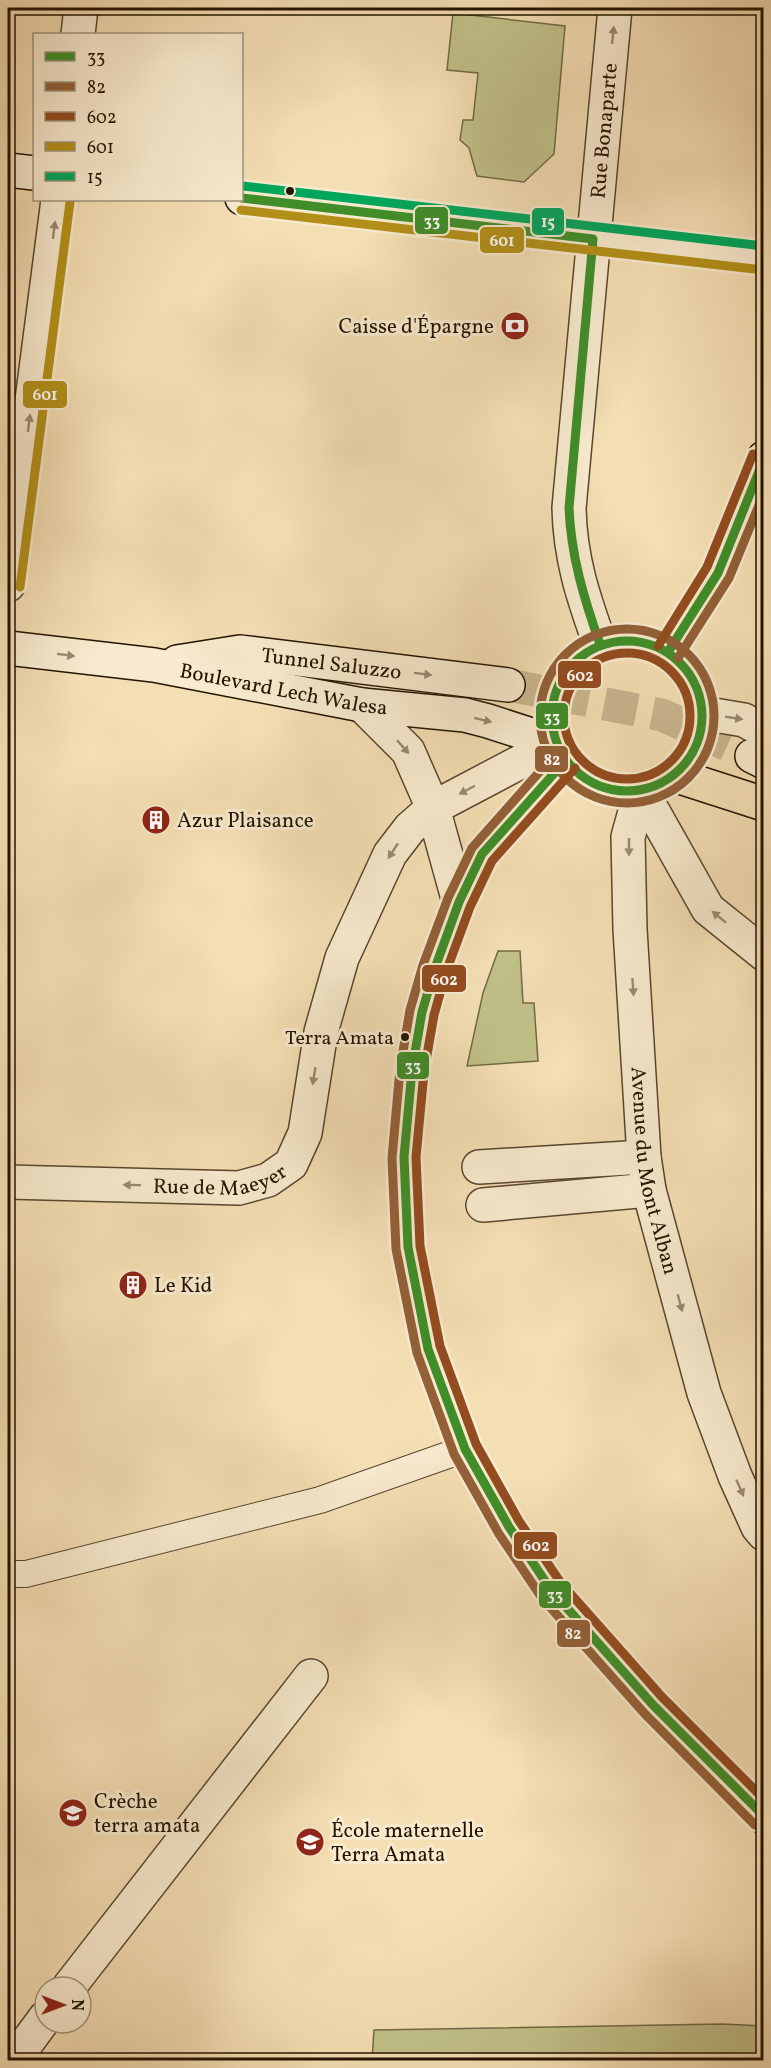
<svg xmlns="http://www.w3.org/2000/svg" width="771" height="2068" viewBox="0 0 771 2068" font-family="Vollkorn,serif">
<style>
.green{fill:#c1c089;stroke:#726a45;stroke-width:1.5}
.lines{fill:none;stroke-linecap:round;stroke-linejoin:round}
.secondary-tunnel{stroke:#cab58f;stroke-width:33;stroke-dasharray:33 16;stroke-linecap:butt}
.service-casing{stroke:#57462e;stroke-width:28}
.minor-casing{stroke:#57462e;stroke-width:36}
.secondary-casing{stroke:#231301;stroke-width:36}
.primary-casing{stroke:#231301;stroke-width:36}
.service{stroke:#f8eace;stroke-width:26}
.minor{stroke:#f8eace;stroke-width:33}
.secondary{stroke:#f8eace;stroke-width:33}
.primary{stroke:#f4deb3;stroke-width:33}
.bus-1-casing{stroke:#f8eace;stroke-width:14}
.bus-2-casing{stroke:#f8eace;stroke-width:14}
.bus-3-casing{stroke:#f8eace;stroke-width:14}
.bus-4-casing{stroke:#f8eace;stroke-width:14}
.bus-5-casing{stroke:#f8eace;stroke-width:14}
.bus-1{stroke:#3f8e29;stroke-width:9}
.bus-2{stroke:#936037;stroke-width:9}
.bus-3{stroke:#934c1f;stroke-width:9}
.bus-4{stroke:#b28f18;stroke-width:9}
.bus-5{stroke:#00a65c;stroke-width:9}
.oneway{fill:#988972}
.bus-dot{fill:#231301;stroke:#f8eace;stroke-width:2}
.labels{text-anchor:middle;stroke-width:6;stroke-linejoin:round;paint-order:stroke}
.bus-label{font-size:20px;fill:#231301;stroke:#f8eace;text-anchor:end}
.street-label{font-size:21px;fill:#231301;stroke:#f8eace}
.poi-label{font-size:21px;fill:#231301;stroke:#f8eace;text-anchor:start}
.line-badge{stroke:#f8eace;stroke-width:2}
.badge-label{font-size:16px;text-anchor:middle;font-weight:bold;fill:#fff}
</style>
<rect width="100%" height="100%" fill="#f4deb3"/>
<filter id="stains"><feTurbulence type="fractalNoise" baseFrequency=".00333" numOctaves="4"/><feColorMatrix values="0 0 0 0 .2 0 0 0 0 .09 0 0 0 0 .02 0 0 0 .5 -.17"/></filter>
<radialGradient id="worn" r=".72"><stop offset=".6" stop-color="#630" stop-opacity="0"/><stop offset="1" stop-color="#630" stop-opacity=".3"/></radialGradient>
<g class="green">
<polygon points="453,13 565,26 554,154 524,182 477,176 469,148 460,140 463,120 473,120 478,73 447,70"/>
<polygon points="498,951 520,951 523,1003 534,1003 538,1061 467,1066 483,993"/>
<polygon points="722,2024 763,2026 763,2060 372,2060 374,2030"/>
</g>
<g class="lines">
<polyline class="secondary-tunnel" points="508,685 662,715 752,756"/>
<g class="service-casing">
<polyline id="service" points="8,1574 26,1574 320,1500 465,1449"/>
</g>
<g class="minor-casing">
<g id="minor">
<polyline points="78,34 81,8"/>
<polyline points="8,585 58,200"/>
<path id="s1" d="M 600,644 C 583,597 570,558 569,508 L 615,8"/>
<polyline points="362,705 408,751 433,808 459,902"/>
<polyline points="702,713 744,720 764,731"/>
<path id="s2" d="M 641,790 L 628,837 L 630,929 L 644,1157 L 649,1190 L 704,1393 L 735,1476 L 758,1527 L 764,1534"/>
<polyline points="641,790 708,909 764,954"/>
<polyline points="479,1167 644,1157"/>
<path id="s3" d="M 8,1182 L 239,1188 L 268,1180 L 291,1164 L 305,1133 L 321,1032 L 342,958 L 390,854 L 410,828 L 433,808 L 556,743"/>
<polyline points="483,1205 649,1190"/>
<polyline points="69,1987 311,1676"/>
<polyline points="14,2060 45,2018"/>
</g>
</g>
<g class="secondary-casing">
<g id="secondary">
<polyline points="8,170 34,173"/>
<polyline points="242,198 764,258"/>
<path id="s4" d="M 8,648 L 154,665 L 362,705 L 465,715 L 488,721 L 556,743"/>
<path id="s5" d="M 177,662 L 240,652 L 508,685"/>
<polyline points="752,756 764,762"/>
</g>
</g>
<g class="primary-casing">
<g id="primary">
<circle cx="627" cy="716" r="75"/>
<polyline points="668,652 718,573 730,546 764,458"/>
<polyline points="566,760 482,854 459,902 435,968 422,1012 412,1070 404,1157 408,1247 428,1349 465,1449 509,1527 551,1590 653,1705 764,1817"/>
<polyline points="674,775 764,804"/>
</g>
</g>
<use href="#service" class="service"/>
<use href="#minor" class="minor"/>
<use href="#secondary" class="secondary"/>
<use href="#primary" class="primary"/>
<g class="bus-1-casing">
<g id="bus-1">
<path d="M 242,198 L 593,239 L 569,508 C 571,556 584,599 600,644"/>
<circle cx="627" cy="716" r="75"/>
<polyline points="668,652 718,573 764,459"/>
<polyline points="566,760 482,854 459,902 435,968 422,1012 412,1070 404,1157 408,1247 428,1349 465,1449 509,1527 551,1590 653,1705 764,1816"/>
</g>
</g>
<g class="bus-2-casing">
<g id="bus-2">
<circle cx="627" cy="716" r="87"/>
<polyline points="678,658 729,578 764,493"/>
<polyline points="557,752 472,848 448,898 423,965 410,1010 400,1069 392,1158 396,1249 417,1353 454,1454 499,1534 542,1598 644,1713 755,1825"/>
</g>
</g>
<g class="bus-3-casing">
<g id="bus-3">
<polyline points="658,646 707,567 753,454"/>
<circle cx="627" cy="716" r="63"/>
<polyline points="575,768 492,861 470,907 446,972 434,1015 424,1072 416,1157 420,1246 440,1346 476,1444 519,1521 561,1583 662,1697 764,1799"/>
</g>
</g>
<g class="bus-4-casing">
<g id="bus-4">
<polyline points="241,210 763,270"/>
<polyline points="20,587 70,202"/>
</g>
</g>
<g class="bus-5-casing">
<polyline id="bus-5" points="243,186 764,246"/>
</g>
<use href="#bus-1" class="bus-1"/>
<use href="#bus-2" class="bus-2"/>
<use href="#bus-3" class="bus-3"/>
<use href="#bus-4" class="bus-4"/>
<use href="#bus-5" class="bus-5"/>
</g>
<defs><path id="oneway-solid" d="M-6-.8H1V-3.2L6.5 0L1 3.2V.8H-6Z" transform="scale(1.5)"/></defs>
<g class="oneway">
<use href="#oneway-solid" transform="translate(613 35) rotate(-84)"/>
<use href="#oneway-solid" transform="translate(54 230) rotate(-83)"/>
<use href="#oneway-solid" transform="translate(29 423) rotate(-83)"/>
<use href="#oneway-solid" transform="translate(66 655) rotate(7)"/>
<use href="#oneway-solid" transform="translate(423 674) rotate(7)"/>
<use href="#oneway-solid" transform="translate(734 718) rotate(9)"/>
<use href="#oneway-solid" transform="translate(483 720) rotate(14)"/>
<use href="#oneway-solid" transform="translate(403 747) rotate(49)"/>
<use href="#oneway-solid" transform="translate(467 790) rotate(152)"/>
<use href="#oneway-solid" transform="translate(629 847) rotate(90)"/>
<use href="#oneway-solid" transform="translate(393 851) rotate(123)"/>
<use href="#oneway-solid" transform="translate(719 917) rotate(-141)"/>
<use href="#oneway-solid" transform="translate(633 987) rotate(86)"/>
<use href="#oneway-solid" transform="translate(314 1076) rotate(99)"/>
<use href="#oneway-solid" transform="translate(132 1185) rotate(-179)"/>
<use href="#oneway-solid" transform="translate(680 1303) rotate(75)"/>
<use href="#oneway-solid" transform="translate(740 1488) rotate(66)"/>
</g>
<defs>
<g id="bank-disc" transform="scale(1.5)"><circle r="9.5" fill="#8f2418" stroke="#f8eace"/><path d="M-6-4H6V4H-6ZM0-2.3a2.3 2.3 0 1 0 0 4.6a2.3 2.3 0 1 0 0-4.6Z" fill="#fff"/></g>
<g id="building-disc" transform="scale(1.5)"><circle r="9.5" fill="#8f2418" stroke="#f8eace"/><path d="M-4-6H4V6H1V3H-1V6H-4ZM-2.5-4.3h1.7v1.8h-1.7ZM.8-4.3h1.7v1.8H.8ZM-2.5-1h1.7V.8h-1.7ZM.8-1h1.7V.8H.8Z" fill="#fff"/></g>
<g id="school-disc" transform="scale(1.5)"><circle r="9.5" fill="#8f2418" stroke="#f8eace"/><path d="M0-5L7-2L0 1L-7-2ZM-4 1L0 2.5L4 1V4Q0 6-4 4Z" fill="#fff"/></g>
</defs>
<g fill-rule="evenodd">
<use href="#bank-disc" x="515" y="326"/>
<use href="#building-disc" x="156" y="820"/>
<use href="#building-disc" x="133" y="1285"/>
<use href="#school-disc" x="73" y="1813"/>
<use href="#school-disc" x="310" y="1842"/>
</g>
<g class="bus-dot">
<circle cx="290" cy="191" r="5"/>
<circle cx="405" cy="1037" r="5"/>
</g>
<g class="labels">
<g class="bus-label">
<text x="394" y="1044">Terra Amata</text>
</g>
<g class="street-label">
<text dy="7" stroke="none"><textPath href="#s1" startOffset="519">Rue Bonaparte</textPath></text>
<text dy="7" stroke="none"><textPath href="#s5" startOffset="156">Tunnel Saluzzo</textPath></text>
<text dy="7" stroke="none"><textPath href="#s4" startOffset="279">Boulevard Lech Walesa</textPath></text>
<text dy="7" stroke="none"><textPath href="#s2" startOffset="384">Avenue du Mont Alban</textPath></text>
<text dy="7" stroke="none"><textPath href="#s3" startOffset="213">Rue de Maeyer</textPath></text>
</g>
<g class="poi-label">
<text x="494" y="333" text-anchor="end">Caisse d'Épargne</text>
<text x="177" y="827">Azur Plaisance</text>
<text x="154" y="1292">Le Kid</text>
<text x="94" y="1808">Crèche<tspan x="94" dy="24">terra amata</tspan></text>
<text x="331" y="1837">École maternelle<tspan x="331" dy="24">Terra Amata</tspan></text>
</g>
</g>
<g class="line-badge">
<rect x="414" y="206" width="35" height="29" rx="6" fill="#3f8e29"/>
<rect x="531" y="207" width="34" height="29" rx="6" fill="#00a65c"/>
<rect x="479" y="226" width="46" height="28" rx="6" fill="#b28f18"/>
<rect x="22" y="380" width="46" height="29" rx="6" fill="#b28f18"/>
<rect x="557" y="660" width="45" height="29" rx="6" fill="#934c1f"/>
<rect x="535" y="702" width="34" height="28" rx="6" fill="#3f8e29"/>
<rect x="534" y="745" width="35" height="28" rx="6" fill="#936037"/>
<rect x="421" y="964" width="46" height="29" rx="6" fill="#934c1f"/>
<rect x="396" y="1051" width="34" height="29" rx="6" fill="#3f8e29"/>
<rect x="513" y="1531" width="45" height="29" rx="6" fill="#934c1f"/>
<rect x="538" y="1580" width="34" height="29" rx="6" fill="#3f8e29"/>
<rect x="556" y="1619" width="35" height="29" rx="6" fill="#936037"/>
</g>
<g class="badge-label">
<text x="432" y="226">33</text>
<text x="548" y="227">15</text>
<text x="502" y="246">601</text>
<text x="45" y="400">601</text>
<text x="580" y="681">602</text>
<text x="552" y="722">33</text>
<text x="552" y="765">82</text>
<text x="444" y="985">602</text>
<text x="413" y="1071">33</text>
<text x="536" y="1551">602</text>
<text x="555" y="1600">33</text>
<text x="573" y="1639">82</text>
</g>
<rect width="771" height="2068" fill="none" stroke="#f4deb3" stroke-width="30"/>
<rect x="9" y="9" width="753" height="2050" fill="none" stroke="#231301" stroke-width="3"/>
<rect x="15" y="15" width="741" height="2038" fill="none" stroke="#231301" stroke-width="1.5"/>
<rect x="33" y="33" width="210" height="168" fill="#f8eace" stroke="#a3947c" stroke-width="1.5"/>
<rect x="45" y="52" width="30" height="9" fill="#3f8e29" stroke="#a3947c" stroke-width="1.5"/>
<text x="87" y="63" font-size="18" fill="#231301">33</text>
<rect x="45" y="82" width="30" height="9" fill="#936037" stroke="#a3947c" stroke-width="1.5"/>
<text x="87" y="93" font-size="18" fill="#231301">82</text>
<rect x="45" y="112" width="30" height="9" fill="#934c1f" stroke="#a3947c" stroke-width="1.5"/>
<text x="87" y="123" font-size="18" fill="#231301">602</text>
<rect x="45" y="142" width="30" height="9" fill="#b28f18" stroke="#a3947c" stroke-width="1.5"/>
<text x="87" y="153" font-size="18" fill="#231301">601</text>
<rect x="45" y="172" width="30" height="9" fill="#00a65c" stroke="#a3947c" stroke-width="1.5"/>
<text x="87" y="183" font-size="18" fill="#231301">15</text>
<g transform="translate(63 2005) rotate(90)"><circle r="28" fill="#f8eace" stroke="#a3947c" stroke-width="1.5"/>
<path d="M0-4.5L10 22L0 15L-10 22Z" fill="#8f2418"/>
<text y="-9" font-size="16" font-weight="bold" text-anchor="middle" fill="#231301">N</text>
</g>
<rect width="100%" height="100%" filter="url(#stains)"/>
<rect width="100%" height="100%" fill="url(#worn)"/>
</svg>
